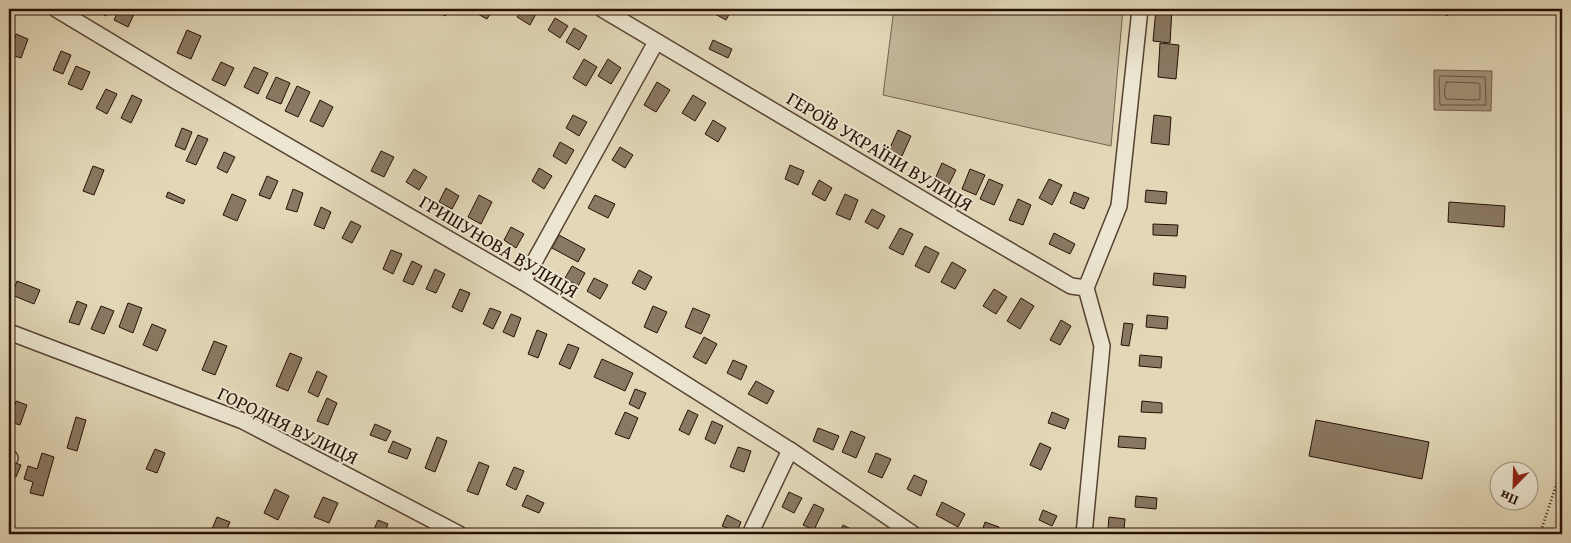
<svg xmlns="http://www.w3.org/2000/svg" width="1571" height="543" viewBox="0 0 1571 543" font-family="'Gentium Book Plus',serif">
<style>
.green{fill:#c2b69a;stroke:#756350}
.water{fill:#a3947b;stroke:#725f4c}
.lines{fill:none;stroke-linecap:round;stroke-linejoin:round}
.shore{stroke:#665240;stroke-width:1}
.building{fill:#897862;stroke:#281005}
.minor-casing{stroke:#564232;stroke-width:18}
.path{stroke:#281005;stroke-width:2.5;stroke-dasharray:1 2.5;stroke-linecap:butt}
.minor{stroke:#ece6d1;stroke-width:15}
.rail-casing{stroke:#281005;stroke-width:5.5}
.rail{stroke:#ece6d1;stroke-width:4;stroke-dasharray:11;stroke-linecap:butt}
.labels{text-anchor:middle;stroke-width:4;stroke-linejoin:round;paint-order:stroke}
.street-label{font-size:19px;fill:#281005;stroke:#ece6d1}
</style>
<rect width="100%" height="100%" fill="#e2d8b8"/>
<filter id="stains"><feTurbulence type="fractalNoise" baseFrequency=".004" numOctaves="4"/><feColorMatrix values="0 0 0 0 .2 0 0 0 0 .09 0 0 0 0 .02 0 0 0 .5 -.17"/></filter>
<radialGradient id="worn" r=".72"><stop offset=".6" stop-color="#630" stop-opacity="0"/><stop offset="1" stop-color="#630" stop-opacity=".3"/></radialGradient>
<polygon class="green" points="894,9 1123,9 1111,146 883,95"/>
<polygon class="water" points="1434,70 1492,71 1491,111 1434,110"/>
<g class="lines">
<g class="shore">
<polygon points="1441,76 1485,77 1486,105 1440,105 1439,78"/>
<path d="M 1447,82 L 1479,83 L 1480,85 L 1480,99 L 1477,100 L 1446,99 C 1444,95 1444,85 1447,82 Z"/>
</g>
</g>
<g class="building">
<polygon points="93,9 110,9 106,16"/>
<polygon points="119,9 124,9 134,14 128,27 114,20"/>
<polygon points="155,9 171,9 168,15"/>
<polygon points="433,9 450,9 445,16"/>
<polygon points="476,9 493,9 487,19 474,12"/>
<polygon points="522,9 532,9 537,12 530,25 517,17"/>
<polygon points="706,9 732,9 726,20"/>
<polygon points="1156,9 1172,9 1170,43 1153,41"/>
<polygon points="555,18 568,26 560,38 548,30"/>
<polygon points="574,28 587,36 579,50 566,42"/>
<polygon points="187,30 201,36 191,59 177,53"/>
<polygon points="16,34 28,39 21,58 9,54"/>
<polygon points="713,40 732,49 728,58 709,49"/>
<polygon points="1160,43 1179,45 1176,79 1158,77"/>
<polygon points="61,51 71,55 63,74 53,70"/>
<polygon points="584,59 597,67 586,86 573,78"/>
<polygon points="608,59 621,68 611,84 598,76"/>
<polygon points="221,62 234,68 225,86 212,80"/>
<polygon points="76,66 90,72 82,90 68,84"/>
<polygon points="254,67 268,73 258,94 244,87"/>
<polygon points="276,77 290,83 281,104 266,98"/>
<polygon points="657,82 670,90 656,112 644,105"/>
<polygon points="297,86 310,92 298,117 285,111"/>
<polygon points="106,89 117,94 107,114 96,108"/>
<polygon points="132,95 142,100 131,123 121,118"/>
<polygon points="693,95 706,103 695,121 682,113"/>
<polygon points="320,100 333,107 323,127 310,121"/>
<polygon points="573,115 587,122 579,136 566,128"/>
<polygon points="1154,115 1171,117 1169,145 1151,143"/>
<polygon points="713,120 726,128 718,142 705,134"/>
<polygon points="182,128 192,132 185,150 175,146"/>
<polygon points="898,130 911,136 902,156 889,150"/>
<polygon points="198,135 208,139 196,165 186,161"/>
<polygon points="560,142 574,150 566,164 553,156"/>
<polygon points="620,147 633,155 625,168 612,160"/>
<polygon points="381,151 394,157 384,177 371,171"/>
<polygon points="224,152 235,157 227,173 217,168"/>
<polygon points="942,163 956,170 947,188 934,181"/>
<polygon points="790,165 804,171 798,185 785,179"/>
<polygon points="93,166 104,170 94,195 83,191"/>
<polygon points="539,168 552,176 544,189 532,181"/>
<polygon points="414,169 427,177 419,190 406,182"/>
<polygon points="970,169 985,175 976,195 962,189"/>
<polygon points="267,176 278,181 270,199 259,195"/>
<polygon points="989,179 1003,185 994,205 980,199"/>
<polygon points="1049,179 1062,185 1052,205 1039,198"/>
<polygon points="819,180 832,188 825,201 812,194"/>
<polygon points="446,188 459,196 452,209 439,202"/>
<polygon points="293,189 303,193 297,212 286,209"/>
<polygon points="1146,190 1167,192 1166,204 1145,202"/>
<polygon points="168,192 185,200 183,204 166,197"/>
<polygon points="1074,192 1089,198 1084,209 1070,203"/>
<polygon points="232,194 246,200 237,221 223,215"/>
<polygon points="845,194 858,200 850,220 836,214"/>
<polygon points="479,195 492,202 481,224 468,217"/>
<polygon points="595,195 615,204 608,218 588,208"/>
<polygon points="1018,199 1031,205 1023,225 1009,220"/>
<polygon points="1449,202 1505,206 1504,227 1448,222"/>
<polygon points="321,207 331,212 324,229 314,225"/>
<polygon points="872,209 885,216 878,229 865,222"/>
<polygon points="351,221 361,226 352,243 342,238"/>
<polygon points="1153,224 1178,225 1177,236 1153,235"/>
<polygon points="511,227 524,234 516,248 504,240"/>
<polygon points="900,228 913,234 903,255 889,248"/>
<polygon points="1054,233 1075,244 1070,254 1049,244"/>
<polygon points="559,235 585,249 578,262 552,248"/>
<polygon points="925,246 939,253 929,273 915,266"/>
<polygon points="391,250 402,254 393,274 383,269"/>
<polygon points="412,261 422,266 413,285 403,281"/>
<polygon points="952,262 966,270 955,289 941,282"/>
<polygon points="572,266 585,273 578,286 565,278"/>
<polygon points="435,269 445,274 436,293 426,289"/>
<polygon points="639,270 652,277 645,290 632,283"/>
<polygon points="1154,273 1186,276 1185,288 1153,285"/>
<polygon points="594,278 608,285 600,299 587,291"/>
<polygon points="17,281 40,290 34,304 12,295"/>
<polygon points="460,289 470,293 462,312 452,307"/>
<polygon points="994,289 1007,297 996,314 983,306"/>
<polygon points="1021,298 1034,306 1020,329 1007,321"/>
<polygon points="77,301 87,305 79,325 69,322"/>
<polygon points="128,303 142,308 133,333 119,327"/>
<polygon points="101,306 114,311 104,334 91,329"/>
<polygon points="653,306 667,312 657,333 644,327"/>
<polygon points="490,308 501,312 493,329 483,324"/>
<polygon points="693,308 710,315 701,334 685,327"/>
<polygon points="511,314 521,318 514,337 503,332"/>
<polygon points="1147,315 1168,317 1167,329 1146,327"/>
<polygon points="1061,320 1071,326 1060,345 1050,340"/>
<polygon points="1124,323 1133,324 1129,346 1121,345"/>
<polygon points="152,324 166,330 157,351 143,345"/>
<polygon points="537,330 547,334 538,358 528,354"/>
<polygon points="704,337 717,344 706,364 693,357"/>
<polygon points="214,341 227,346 215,375 202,370"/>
<polygon points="568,344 579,348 570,369 559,364"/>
<polygon points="290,353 302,358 288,391 276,386"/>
<polygon points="1140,355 1162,357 1161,368 1139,366"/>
<polygon points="602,359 633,373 625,391 594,377"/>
<polygon points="733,360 747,366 741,380 727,373"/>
<polygon points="317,371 327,376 318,397 308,392"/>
<polygon points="756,381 774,391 767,404 748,394"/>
<polygon points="635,389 646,393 639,409 629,404"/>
<polygon points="327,398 337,403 328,425 317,421"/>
<polygon points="16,401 27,405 20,425 10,422"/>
<polygon points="1142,401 1162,403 1162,413 1141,412"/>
<polygon points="688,410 698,415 689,435 679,430"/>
<polygon points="625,412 638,418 629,439 615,434"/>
<polygon points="1052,412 1069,419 1065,429 1048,423"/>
<polygon points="76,417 86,420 77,451 67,448"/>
<polygon points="1316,420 1429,442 1422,479 1309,456"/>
<polygon points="712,421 723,426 715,444 705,439"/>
<polygon points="375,424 391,431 386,441 370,435"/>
<polygon points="818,428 839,436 833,450 813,441"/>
<polygon points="851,431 865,437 856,458 842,452"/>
<polygon points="1119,436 1146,438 1145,449 1118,447"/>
<polygon points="437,437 447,441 435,472 425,468"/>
<polygon points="393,441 411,449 407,459 388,452"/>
<polygon points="1040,443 1051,448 1041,470 1030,465"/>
<polygon points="738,447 751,451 744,472 730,467"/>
<polygon points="155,449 165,453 157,473 146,469"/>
<polygon points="42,453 54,457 43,496 30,493 33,482 24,479 28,466 37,469"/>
<polygon points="876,453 891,459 882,478 868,472"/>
<polygon points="13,462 21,465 16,477 9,474"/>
<polygon points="479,462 489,466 478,495 467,491"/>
<polygon points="514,467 524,471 516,490 506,485"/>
<polygon points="914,475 927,481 921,496 907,489"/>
<polygon points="275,489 289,496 278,520 264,513"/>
<polygon points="789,492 802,498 794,513 782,507"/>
<polygon points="527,495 544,503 539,513 522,506"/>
<polygon points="1136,496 1157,498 1156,509 1135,507"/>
<polygon points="323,497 338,503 329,523 314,517"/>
<polygon points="942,502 965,514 958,527 936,515"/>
<polygon points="814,504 824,509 814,530 803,525"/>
<polygon points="1043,510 1057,516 1052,526 1039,520"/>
<polygon points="727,515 741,522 737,532 722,526"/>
<polygon points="217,517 230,522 225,534 210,534"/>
<polygon points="1109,517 1125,519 1124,530 1108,529"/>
<polygon points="378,520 388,524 384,534 372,534"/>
<polygon points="985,522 999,527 997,534 981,534"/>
<polygon points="843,525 853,530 851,534 839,534"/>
</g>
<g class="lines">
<g class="minor-casing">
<g id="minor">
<polyline points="56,9 174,80 523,282 790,450 913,534"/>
<polyline points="602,9 959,221 1071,286 1086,288"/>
<polyline points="523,282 656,42"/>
<polyline points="9,332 243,421 459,534"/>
<polyline points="9,457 10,458"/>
<polyline points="750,534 790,450"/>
<polyline points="1084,534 1102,346 1086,288 1119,206 1140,9"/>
</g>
</g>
<polyline class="path" points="1540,534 1562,467"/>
<use href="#minor" class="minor"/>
<g class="rail-casing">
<polyline id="rail" points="1445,9 1447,13"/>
</g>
<use href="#rail" class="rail"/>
</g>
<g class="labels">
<g class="street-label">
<text transform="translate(880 151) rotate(31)" y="7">ГЕРОЇВ УКРАЇНИ ВУЛИЦЯ</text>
<text transform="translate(499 246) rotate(31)" y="7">ГРИШУНОВА ВУЛИЦЯ</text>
<text transform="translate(288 425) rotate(26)" y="7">ГОРОДНЯ ВУЛИЦЯ</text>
</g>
</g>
<rect width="1571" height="543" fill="none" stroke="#e2d8b8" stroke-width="30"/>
<rect x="10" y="10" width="1551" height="523" fill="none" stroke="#281005" stroke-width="2.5"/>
<rect x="15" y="15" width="1541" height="513" fill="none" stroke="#281005"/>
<g transform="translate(1514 486) rotate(203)"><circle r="24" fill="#ece6d1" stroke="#9e907f"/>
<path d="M0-4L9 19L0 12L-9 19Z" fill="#8f2418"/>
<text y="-8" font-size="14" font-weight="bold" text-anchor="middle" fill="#281005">Пн</text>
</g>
<rect width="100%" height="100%" filter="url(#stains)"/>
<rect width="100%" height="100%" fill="url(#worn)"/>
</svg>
